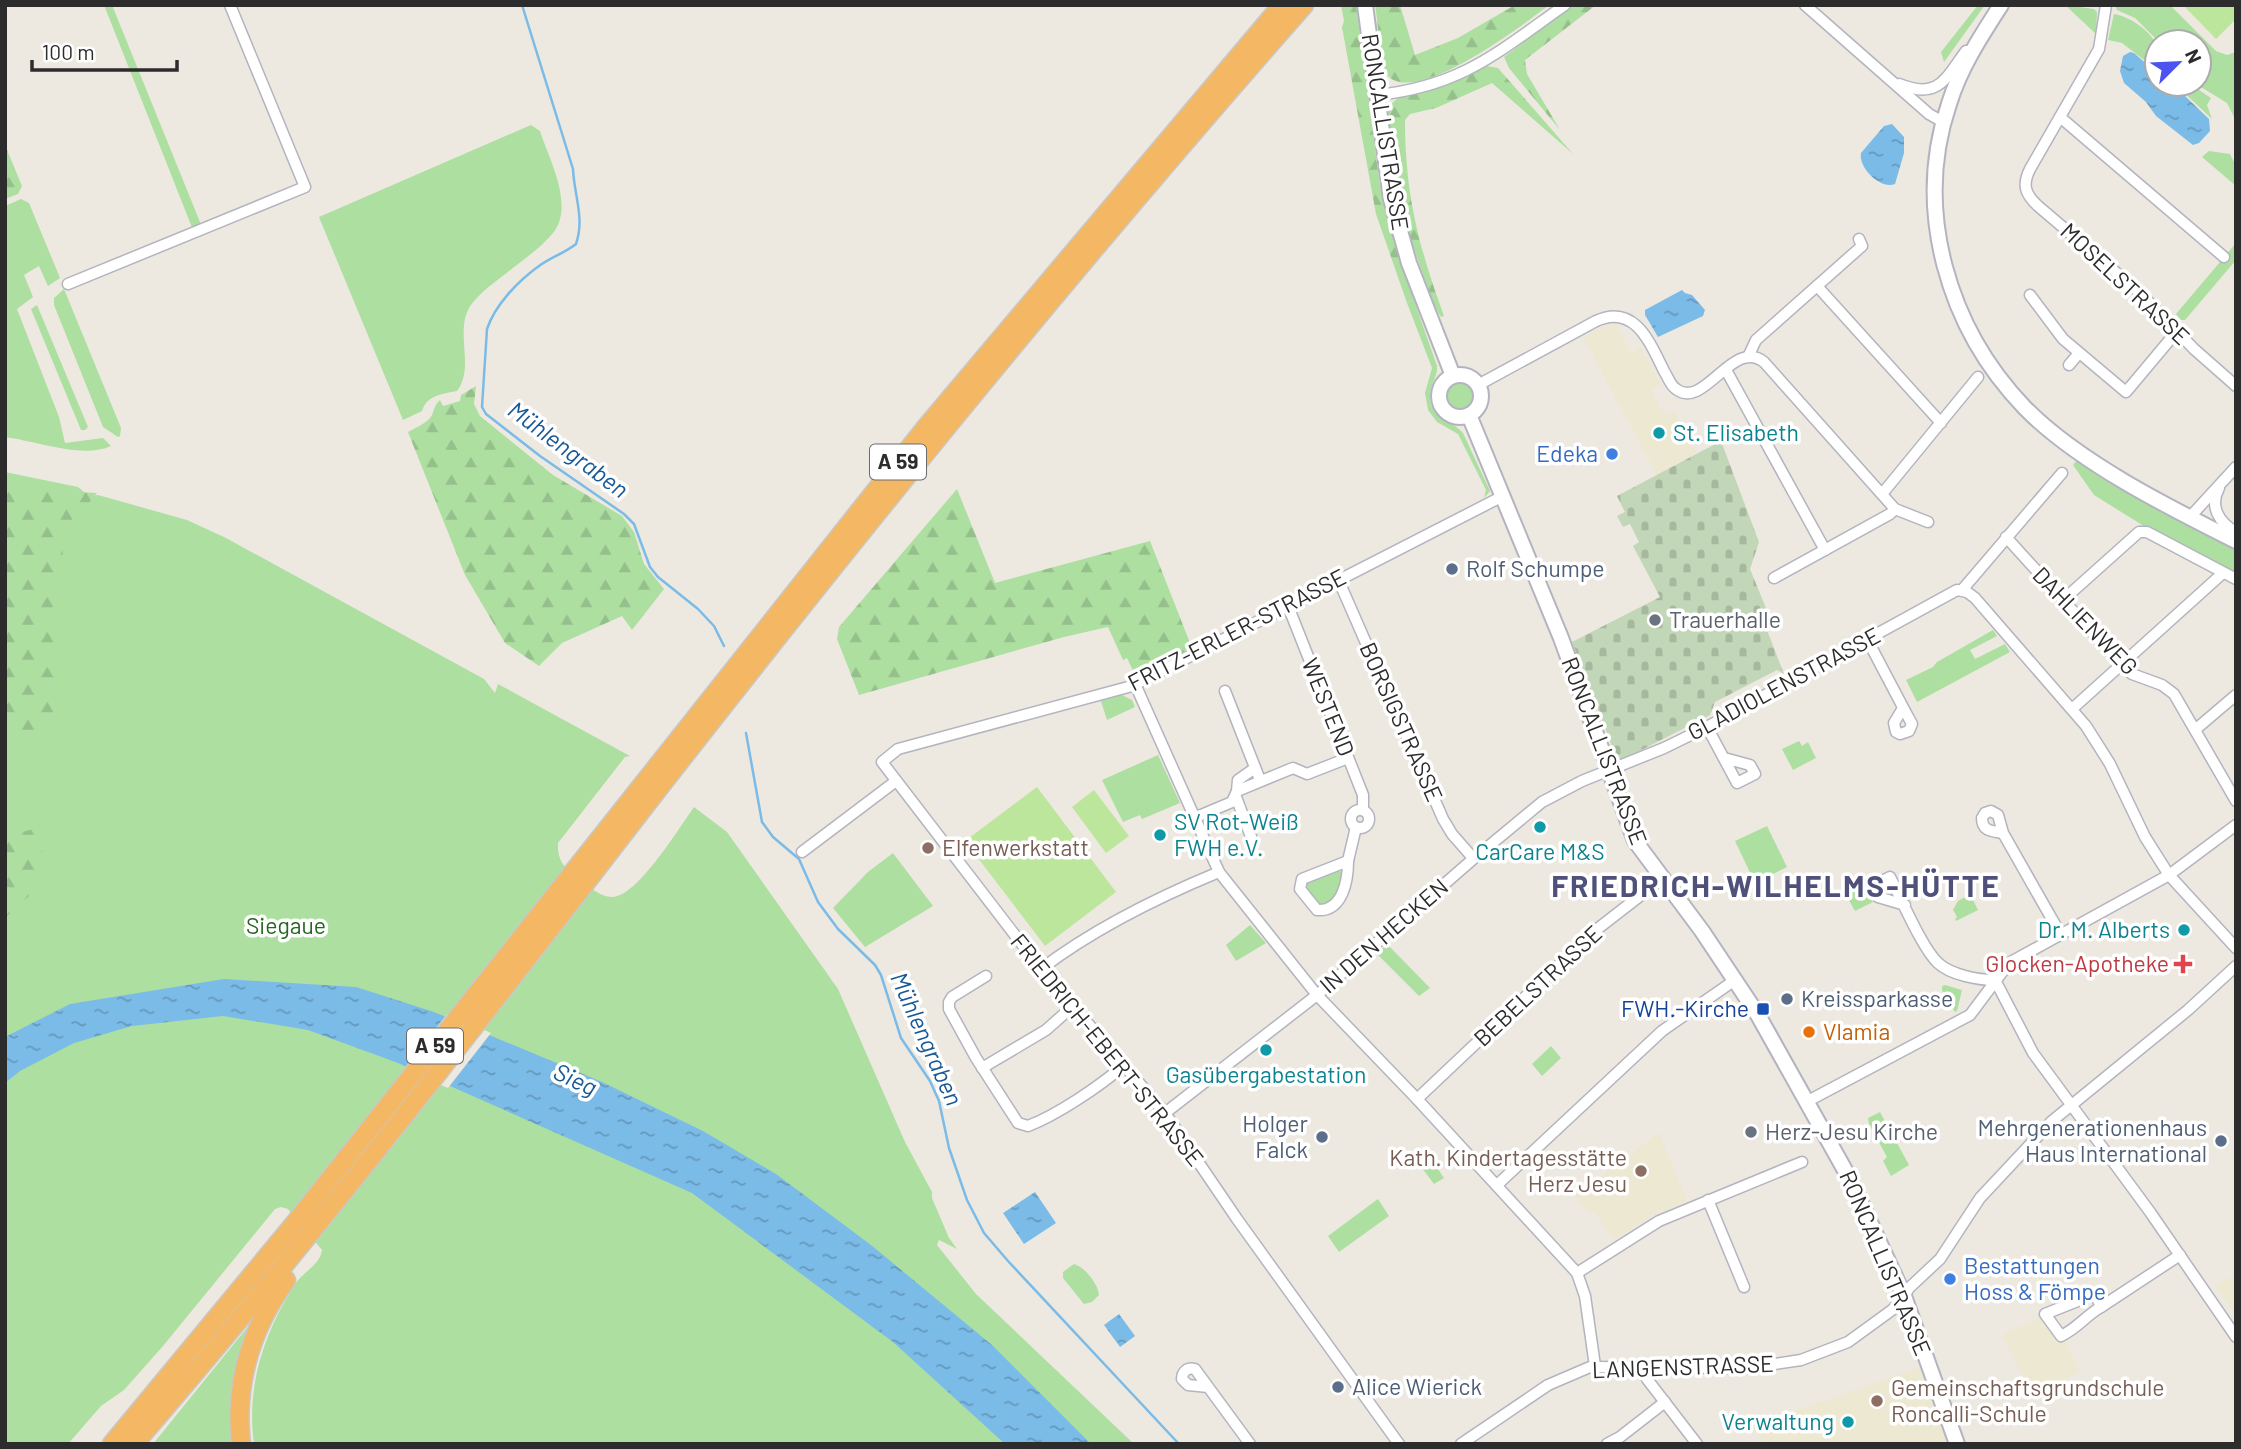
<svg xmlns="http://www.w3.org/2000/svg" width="2241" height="1449" viewBox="0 0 2241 1449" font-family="Barlow,sans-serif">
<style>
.education{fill:#ede8d1}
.green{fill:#addfa1}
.forest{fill:url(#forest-firs)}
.cemetery{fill:url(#cemetery-stones)}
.pitch{fill:#bde69d}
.water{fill:url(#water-ripples)}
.pier{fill:#ede9e0}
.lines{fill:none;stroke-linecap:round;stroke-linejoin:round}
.stream{stroke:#7bbbe7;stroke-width:2.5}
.street-casing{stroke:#b3b4bf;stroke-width:13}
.secondary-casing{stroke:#b3b4bf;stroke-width:18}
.highway-casing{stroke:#c8c8c8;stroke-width:21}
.street{stroke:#fff;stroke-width:10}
.secondary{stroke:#fff;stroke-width:14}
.highway{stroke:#f4b764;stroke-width:18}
.culture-dot{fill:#0f9aa8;stroke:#fff;stroke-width:2.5}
.shop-dot{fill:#3f7fe0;stroke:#fff;stroke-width:2.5}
.service-dot{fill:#5c6f8a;stroke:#fff;stroke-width:2.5}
.worship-dot{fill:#6b7280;stroke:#fff;stroke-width:2.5}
.education-dot{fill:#8d6e63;stroke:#fff;stroke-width:2.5}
.health-dot{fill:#e0444e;stroke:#fff;stroke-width:2.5}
.transit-dot{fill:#1a4fb4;stroke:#fff;stroke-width:2.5}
.food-dot{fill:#e8710a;stroke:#fff;stroke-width:2.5}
.labels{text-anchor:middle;stroke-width:7;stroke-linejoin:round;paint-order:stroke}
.shield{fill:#fff;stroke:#6b6b6b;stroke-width:2}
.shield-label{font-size:21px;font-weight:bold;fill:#2c2c2c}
.street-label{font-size:23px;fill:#2c2c2c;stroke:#fff}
.culture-label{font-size:23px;fill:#0d838f;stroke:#fff;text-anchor:start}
.shop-label{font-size:23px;fill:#366cbe;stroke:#fff;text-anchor:end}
.service-label{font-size:23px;fill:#4e5e75;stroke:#fff;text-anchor:start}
.worship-label{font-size:23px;fill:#5b616d;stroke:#fff;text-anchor:start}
.education-label{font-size:23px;fill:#785e54;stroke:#fff;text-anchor:start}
.park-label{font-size:23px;fill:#256620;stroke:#fff}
.health-label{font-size:23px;fill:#be3a42;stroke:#fff;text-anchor:end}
.transit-label{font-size:23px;fill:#164399;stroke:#fff;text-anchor:end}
.food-label{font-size:23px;fill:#c56008;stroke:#fff;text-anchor:start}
.water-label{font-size:24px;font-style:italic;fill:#175896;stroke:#fff}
.district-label{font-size:30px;font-weight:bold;letter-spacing:2px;fill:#4f517b;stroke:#fff}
</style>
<defs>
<pattern id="forest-firs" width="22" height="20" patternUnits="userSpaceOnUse" patternTransform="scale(1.75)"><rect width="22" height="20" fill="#addfa1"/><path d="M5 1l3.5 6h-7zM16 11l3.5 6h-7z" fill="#95c08b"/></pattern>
<pattern id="cemetery-stones" width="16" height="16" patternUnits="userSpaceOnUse" patternTransform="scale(1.75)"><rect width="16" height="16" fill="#c2d6b8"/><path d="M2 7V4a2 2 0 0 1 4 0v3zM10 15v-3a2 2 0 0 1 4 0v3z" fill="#a7b89e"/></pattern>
<pattern id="water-ripples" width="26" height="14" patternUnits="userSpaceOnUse" patternTransform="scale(1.75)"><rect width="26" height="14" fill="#7bbbe7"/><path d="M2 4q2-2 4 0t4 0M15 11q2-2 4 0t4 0" fill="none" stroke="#6598bb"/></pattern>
</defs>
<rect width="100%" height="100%" fill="#ede9e0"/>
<g class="education">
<polygon points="1616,324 1631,353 1641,348 1661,385 1651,390 1660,408 1668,414 1674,411 1697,454 1657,475 1583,337 1604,326"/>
<polygon points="1659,1133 1687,1201 1653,1215 1614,1240 1595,1212 1588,1213 1576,1196"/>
<polygon points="2236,1275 2236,1315 2217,1289 2218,1283"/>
<polygon points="2043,1316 2060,1339 2065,1340 2080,1372 2032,1394 2002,1335"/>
<polygon points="1921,1367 1948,1444 1765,1444 1751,1426"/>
</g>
<g class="green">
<polygon points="104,5 112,5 202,227 193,230"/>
<polygon points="1978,5 1985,5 1944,62 1941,52"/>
<polygon points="2065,5 2094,9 2097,12 2096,34"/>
<polygon points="2115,5 2170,5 2216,51 2227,55 2236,52 2236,121 2227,103 2196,84 2199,84 2199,42 2159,42 2135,18 2117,10"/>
<path d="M 2114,14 C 2129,16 2153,32 2157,47 C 2159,54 2157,63 2157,70 L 2122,43 L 2108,40 Z"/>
<polygon points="2175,84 2190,84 2211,98 2207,105 2212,119"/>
<path d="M 531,125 L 540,131 C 549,159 575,206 553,233 C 540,249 520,262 504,275 C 492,284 477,295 469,308 C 455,334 475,367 457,391 C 442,394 427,395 422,411 L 403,420 L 319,217 Z"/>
<polygon points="2209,151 2230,154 2236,166 2236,186 2202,157"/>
<path d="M 21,199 L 29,203 L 60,278 L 48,286 L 39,266 L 24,275 L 33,297 L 17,309 L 59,417 L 65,443 L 103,438 L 111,446 C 83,459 36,441 5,437 L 5,206 Z"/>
<polygon points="2236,243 2236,260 2185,320 2181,320 2176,314"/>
<polygon points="64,289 121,428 120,436 118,437 103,427 54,305 54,298"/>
<path d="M 1414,300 L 1437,366 C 1438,377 1430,384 1430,395 C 1429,419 1451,419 1463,433 L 1490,491 L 1484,498 L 1486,490 L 1458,434 L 1437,422 L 1428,410 L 1425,393 L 1432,368 L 1407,303 Z"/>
<polygon points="37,305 88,427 85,430 81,430 31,309"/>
<circle cx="1460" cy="396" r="15"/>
<polygon points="2077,460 2181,521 2236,547 2236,575 2147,528 2094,495 2073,465"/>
<path d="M 5,472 L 78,487 L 89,496 L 98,495 L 187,520 L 226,538 L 484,679 L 495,693 L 498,684 L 630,756 L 625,757 L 558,843 C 557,864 567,869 582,881 C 591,888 599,896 611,897 C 636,899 679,828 694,807 L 727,832 L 838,989 L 905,1142 L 932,1192 L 932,1198 L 949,1238 L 957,1249 L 939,1240 L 937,1245 L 976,1294 L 1134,1444 L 254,1444 C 246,1385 264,1333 295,1284 C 303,1272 320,1265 322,1250 L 288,1209 L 281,1207 L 275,1209 L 163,1346 L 124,1390 L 101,1406 L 68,1444 L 5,1444 Z"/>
<polygon points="1993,630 1997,636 1970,650 1975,659 2005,644 2010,652 1917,702 1906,680 1933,667 1937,662"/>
<polygon points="1122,695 1132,700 1135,707 1107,720 1101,701"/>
<polygon points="1799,741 1802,746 1808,742 1816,758 1793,770 1782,749"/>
<polygon points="1158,755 1180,803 1142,819 1140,815 1123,822 1102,780"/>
<polygon points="1767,826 1787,867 1755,883 1735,841"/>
<polygon points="893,853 933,906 865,947 833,908 868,872"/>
<polygon points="1338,869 1343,874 1339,893 1326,904 1319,904 1306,889 1306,882"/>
<polygon points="1860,878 1873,902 1855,911 1842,888"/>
<polygon points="1969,892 1978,910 1956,921 1955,919 1957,917 1953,910 1958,901 1967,896 1966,893"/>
<polygon points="1250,925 1266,943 1236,961 1226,945"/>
<polygon points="1387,944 1430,988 1419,996 1377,954"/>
<polygon points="1945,985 1962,990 1957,1011 1955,1012 1942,990 1942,986"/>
<polygon points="1551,1046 1561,1058 1542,1076 1532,1064"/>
<polygon points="1880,1112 1909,1165 1891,1176 1883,1161 1887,1157 1869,1124 1868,1118"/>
<polygon points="1427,1153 1444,1178 1434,1184 1416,1160"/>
<polygon points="1378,1199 1389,1216 1339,1252 1328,1236"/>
<path d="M 1074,1264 C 1085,1267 1098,1284 1099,1295 L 1092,1302 L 1084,1304 L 1063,1278 L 1063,1272 Z"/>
<path d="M 250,1324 C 233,1362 228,1403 233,1444 L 153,1444 Z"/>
</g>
<g class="forest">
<polygon points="1341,5 1356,5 1380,186 1394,242 1414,300 1407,303 1376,214 1342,27 1344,21"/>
<path d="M 1375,5 L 1400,5 L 1415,55 L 1458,38 L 1515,5 L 1549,5 C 1524,24 1415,108 1387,75 C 1380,66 1378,20 1375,5 Z"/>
<polygon points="1573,5 1596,5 1525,60 1527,74 1560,130 1509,68 1504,57"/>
<path d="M 1487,66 L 1498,68 L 1573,154 L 1492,83 L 1436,108 L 1410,114 L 1405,120 C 1405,195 1419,247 1444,316 L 1441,317 C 1434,306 1430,294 1426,282 C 1405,228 1388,165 1388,107 L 1398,98 L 1448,85 Z"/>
<polygon points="5,145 22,186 18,194 5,199"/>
<path d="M 476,386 L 474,404 L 480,416 L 553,475 L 622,516 L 634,532 L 644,564 L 664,589 L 632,630 L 622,616 L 562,643 L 539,666 L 505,643 L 465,575 L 408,432 C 415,428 428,423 432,415 C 435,408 434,406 440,400 L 443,406 L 460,401 L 461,395 Z"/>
<polygon points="5,488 97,493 77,517 63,549 52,734 24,733 5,716"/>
<polygon points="957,489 995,583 1150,541 1192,648 1136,677 1127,658 1123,660 1108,627 1064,637 859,695 837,639 839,627"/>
<polygon points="44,823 40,886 5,918 5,836 30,830"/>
</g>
<polygon class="cemetery" points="1721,441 1759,542 1750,569 1768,613 1762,617 1784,674 1777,670 1715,702 1710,715 1620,761 1613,755 1613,749 1572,642 1660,597 1633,546 1639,542 1630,524 1623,527 1617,516 1625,512 1617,496"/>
<g class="pitch">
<polygon points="2183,5 2236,5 2236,19 2216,39"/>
<polygon points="1037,787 1116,892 1045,946 965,841"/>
<polygon points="1094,790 1129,836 1106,853 1072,807"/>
</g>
<g class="water">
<polygon points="2130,52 2134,53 2157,73 2157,84 2168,84 2184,95 2209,119 2210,131 2199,143 2193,145 2156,116 2146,102 2124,83 2120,71 2123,56"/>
<path d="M 1892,124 L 1904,137 L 1904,153 L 1895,184 C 1881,190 1858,168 1861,153 L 1884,126 Z"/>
<polygon points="1682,290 1685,293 1692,295 1705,310 1703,316 1658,337 1645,315 1645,310"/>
<polygon points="224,979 356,987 434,1012 602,1082 703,1131 776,1174 871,1245 992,1345 1091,1444 1005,1444 893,1342 692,1193 398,1063 308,1030 223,1016 132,1026 74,1043 20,1071 5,1083 5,1037 70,1004"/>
<polygon points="1035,1192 1056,1223 1024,1244 1003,1213"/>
<polygon points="1119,1314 1135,1336 1120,1347 1104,1325"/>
</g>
<polygon class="pier" points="447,1014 491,1033 448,1088 404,1069"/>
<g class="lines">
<g class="stream">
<path d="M 522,5 L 573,169 C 574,195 585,218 576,244 C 565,253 551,257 539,266 C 518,281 495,305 487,329 L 482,407 L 486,414 L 540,456 L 624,514 L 634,524 L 650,567 L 658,577 L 698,609 L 714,626 L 724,646"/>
<polyline points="746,733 762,822 773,837 799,859 818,902 838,929 875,965 881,975 901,1038 930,1081 939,1101 949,1148 967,1200 984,1233 1008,1261 1179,1444"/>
</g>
<g class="street-casing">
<g id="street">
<polyline points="1805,5 1929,114 1943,122"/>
<path d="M 2106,5 L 2099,49 L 2030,169 C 2022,185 2025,194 2038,206 L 2139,292 L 2194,349 L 2236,386"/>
<path d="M 1899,84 C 1939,100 1945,79 1966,51"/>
<path d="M 1377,95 C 1462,86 1498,52 1565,5"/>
<polyline points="2060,117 2224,257"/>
<polyline points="68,284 305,187 230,5"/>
<polyline points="1817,286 1941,423"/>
<polyline points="2030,295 2063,339 2126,392 2178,330"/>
<polyline points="1749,355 1756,340 1862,246 1859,239"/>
<polyline points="2069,365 2079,353"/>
<polyline points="1726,370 1825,550"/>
<path d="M 1478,385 L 1596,321 C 1635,303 1650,343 1664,371 C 1668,377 1670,385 1676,389 C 1704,411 1733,337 1764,362 L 1895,509 L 1928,522"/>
<path d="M 2219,488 C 2209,506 2219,523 2236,532"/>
<polyline points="1882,494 1978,377"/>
<polyline points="2189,518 2236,467"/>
<polyline points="2006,537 2121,664 2132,674 2162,685 2174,694 2236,801"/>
<polyline points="1774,578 1890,514 1895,509"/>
<polyline points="1338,579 1443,819 1452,834 1473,858"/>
<polyline points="1962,590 2062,473"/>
<polyline points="2063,600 2139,532 2147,532 2236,579"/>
<polyline points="1288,606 1363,795 1363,810"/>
<polyline points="1867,639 1906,713 1912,724 1909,731 1900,734 1896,732 1894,723 1903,708"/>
<polyline points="1135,684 1219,872 1317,995 1417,1099 1577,1273 1585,1296 1595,1366"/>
<polyline points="1225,691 1260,780"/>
<polyline points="2072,709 2223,573"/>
<polyline points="1707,727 1737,783 1755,774 1750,765 1724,758"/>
<polyline points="2196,729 2236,695"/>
<polyline points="1237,791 1238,780 1255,768"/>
<polyline points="1236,797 1253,842"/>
<circle cx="1360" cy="819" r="9"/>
<polyline points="1194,818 1232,802 1237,791 1293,768 1307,774 1348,758"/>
<path d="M 2003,833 C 1993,831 1982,832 1982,818 L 1985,813 L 1991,811 L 1998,815 L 2003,833 L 2061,935"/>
<polyline points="802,852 896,781"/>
<path d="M 1348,861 C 1348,880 1343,912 1317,910 L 1300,889 L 1302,879 Z"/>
<polyline points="1348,861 1356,827"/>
<path d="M 1905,905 L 1878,897 L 1873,886 L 1890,877 C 1901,898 1922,948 1938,963 C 1951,975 1978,980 1995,980"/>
<path d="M 1041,969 C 1095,928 1156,898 1219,872"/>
<path d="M 986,976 L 952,997 L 949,1002 L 949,1009 L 976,1058 L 1018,1123 L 1028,1126 C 1057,1115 1100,1086 1123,1066"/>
<polyline points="1995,980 2033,1053 2150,1212 2236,1337"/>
<polyline points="982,1068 1046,1030 1073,1006"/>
<polyline points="1417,1099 1596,930 1663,878"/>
<polyline points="1808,1101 1970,1015 2009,963 2169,875 2236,825"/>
<polyline points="1165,1113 1317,995 1472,860 1542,802 1582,781 1664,748 1707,727 1957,590 1967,592 1975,598 2086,726 2110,764 2145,837 2169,875 2236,948"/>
<polyline points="1497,1185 1662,1031 1735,980"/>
<polyline points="1708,1200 1744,1287"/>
<polyline points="1577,1273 1659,1221 1802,1162"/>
<path d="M 2095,1294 L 2101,1307 C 2084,1317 2079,1327 2061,1336 L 2045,1314 Z"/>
<polyline points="2101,1307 2180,1255"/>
<polyline points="1646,1367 1647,1379 1697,1444"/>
<path d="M 1208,1387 L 1188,1385 L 1182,1379 C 1182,1372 1187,1367 1195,1369 L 1250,1444"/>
<polyline points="1399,1444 1237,1219 1165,1113 1041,969 882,762 898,749 1132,686 1503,496"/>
<polyline points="1461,1444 1548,1385 1590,1367 1749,1368 1801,1360 1848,1342 1892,1310 1902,1300 1909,1288 1940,1259 1980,1198 2052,1121 2188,1010 2236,966"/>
<polyline points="1607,1444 1620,1437 1665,1402"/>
</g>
</g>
<g class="secondary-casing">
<g id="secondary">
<polyline points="1365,5 1391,199 1409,263 1453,376"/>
<path d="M 2001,5 C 1981,36 1960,68 1949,104 C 1913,210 1948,328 2025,408 C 2078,462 2168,507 2236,541"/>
<circle cx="1460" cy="396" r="21"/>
<polyline points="1469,415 1561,638 1635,841 1702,931 1758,1015 1851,1181 1904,1296 1957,1444"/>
</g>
</g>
<g class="highway-casing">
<g id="highway">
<polyline points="112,1444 295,1223 927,426 1282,5"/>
<path d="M 134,1444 C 311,1239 476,1025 641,811 C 854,537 1074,266 1304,5"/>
<path d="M 241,1444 C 234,1383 251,1329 286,1280"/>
</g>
</g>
<use href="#street" class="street"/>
<use href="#secondary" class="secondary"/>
<use href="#highway" class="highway"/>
</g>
<g class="culture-dot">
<circle cx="1659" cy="433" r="7"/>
<circle cx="1540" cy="827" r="7"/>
<circle cx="1160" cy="835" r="7"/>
<circle cx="2184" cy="930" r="7"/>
<circle cx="1266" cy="1050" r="7"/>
<circle cx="1848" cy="1422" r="7"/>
</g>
<g class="shop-dot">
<circle cx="1612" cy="454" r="7"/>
<circle cx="1950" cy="1279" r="7"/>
</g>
<g class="service-dot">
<circle cx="1452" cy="569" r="7"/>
<circle cx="1787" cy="999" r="7"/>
<circle cx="1322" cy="1137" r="7"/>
<circle cx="2221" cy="1141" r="7"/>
<circle cx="1338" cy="1387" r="7"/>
</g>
<g class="worship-dot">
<circle cx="1655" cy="620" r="7"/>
<circle cx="1751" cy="1132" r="7"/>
</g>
<g class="education-dot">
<circle cx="928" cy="848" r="7"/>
<circle cx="1641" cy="1171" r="7"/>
<circle cx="1877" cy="1401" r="7"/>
</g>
<path class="health-dot" d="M2179.5 953.5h7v7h7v7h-7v7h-7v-7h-7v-7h7z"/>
<rect class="transit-dot" x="1756" y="1002" width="14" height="14" rx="3.5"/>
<circle class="food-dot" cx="1809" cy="1032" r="7"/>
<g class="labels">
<g class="shield">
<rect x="870" y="444.5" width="56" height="35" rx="5"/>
<rect x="407" y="1028.5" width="56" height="35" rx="5"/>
</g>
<g class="shield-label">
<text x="898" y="469">A 59</text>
<text x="435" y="1053">A 59</text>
</g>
<g class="street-label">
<text transform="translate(1385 132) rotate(81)" y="8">RONCALLISTRASSE</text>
<text transform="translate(2125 284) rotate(43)" y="8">MOSELSTRASSE</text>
<text transform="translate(2085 621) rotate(46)" y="8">DAHLIENWEG</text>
<text transform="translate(1237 630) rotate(-27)" y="8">FRITZ-ERLER-STRASSE</text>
<text transform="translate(1784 684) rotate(-28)" y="8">GLADIOLENSTRASSE</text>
<text transform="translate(1328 707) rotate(68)" y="8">WESTEND</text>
<text transform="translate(1401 722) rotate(66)" y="8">BORSIGSTRASSE</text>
<text transform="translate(1604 751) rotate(69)" y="8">RONCALLISTRASSE</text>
<text transform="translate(1384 936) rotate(-41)" y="8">IN DEN HECKEN</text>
<text transform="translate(1538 986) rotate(-43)" y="8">BEBELSTRASSE</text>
<text transform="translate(1107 1050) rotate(51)" y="8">FRIEDRICH-EBERT-STRASSE</text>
<text transform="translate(1885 1263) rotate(67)" y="8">RONCALLISTRASSE</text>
<text transform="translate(1683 1367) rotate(-2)" y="8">LANGENSTRASSE</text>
</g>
<g class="culture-label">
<text x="1673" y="441">St. Elisabeth</text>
<text x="1174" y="830">SV Rot-Weiß<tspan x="1174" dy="26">FWH e.V.</tspan></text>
<text x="1540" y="860" text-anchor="middle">CarCare M&amp;S</text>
<text x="2170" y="938" text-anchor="end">Dr. M. Alberts</text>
<text x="1266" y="1083" text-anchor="middle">Gasübergabestation</text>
<text x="1834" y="1430" text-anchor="end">Verwaltung</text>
</g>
<g class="shop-label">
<text x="1598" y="462">Edeka</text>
<text x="1964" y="1274" text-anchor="start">Bestattungen<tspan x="1964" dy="26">Hoss &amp; Fömpe</tspan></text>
</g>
<g class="service-label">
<text x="1466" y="577">Rolf Schumpe</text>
<text x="1801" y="1007">Kreissparkasse</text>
<text x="1308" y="1132" text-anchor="end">Holger<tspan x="1308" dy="26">Falck</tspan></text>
<text x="2207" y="1136" text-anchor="end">Mehrgenerationenhaus<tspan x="2207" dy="26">Haus International</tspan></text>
<text x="1352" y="1395">Alice Wierick</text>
</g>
<g class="worship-label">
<text x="1669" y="628">Trauerhalle</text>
<text x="1765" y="1140">Herz-Jesu Kirche</text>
</g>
<g class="education-label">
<text x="942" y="856">Elfenwerkstatt</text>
<text x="1627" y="1166" text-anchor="end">Kath. Kindertagesstätte<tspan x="1627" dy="26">Herz Jesu</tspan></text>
<text x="1891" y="1396">Gemeinschaftsgrundschule<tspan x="1891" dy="26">Roncalli-Schule</tspan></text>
</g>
<g class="park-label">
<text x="286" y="934">Siegaue</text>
</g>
<g class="health-label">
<text x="2169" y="972">Glocken-Apotheke</text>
</g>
<g class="transit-label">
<text x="1749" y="1017">FWH.-Kirche</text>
</g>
<g class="food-label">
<text x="1823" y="1040">Vlamia</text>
</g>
<g class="water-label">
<text transform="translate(568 450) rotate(37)" y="8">Mühlengraben</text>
<text transform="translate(926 1039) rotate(66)" y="8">Mühlengraben</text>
<text transform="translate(575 1080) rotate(25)" y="8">Sieg</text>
</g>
<g class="district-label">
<text x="1776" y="897">FRIEDRICH-WILHELMS-HÜTTE</text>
</g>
</g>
<rect width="2241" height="1449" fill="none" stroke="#2c2c2c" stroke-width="14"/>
<g transform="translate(2178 63) rotate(66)"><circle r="33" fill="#ffffff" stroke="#ababab" stroke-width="2"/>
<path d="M0-5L12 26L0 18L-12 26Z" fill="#4c53ee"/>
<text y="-10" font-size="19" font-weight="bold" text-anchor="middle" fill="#2c2c2c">N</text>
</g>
<path d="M32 60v10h145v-10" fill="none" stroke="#2c2c2c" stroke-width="3.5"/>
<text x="42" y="60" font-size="21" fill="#2c2c2c" stroke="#ffffff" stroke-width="5" paint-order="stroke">100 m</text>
</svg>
